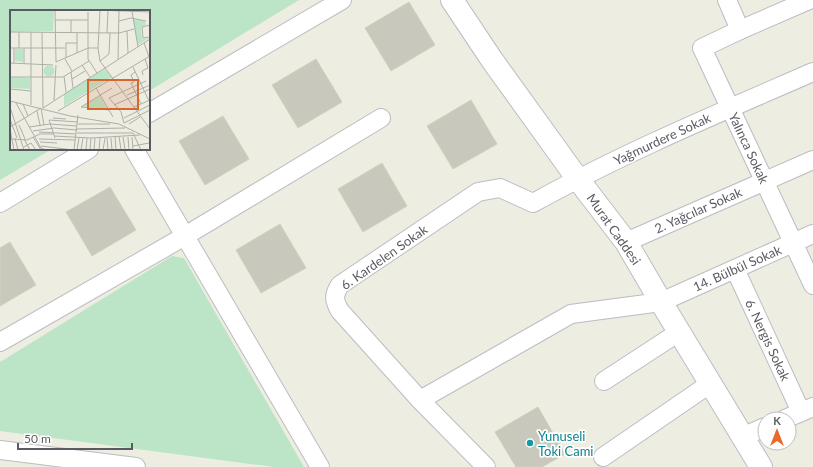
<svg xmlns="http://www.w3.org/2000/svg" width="813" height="467" viewBox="0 0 813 467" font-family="Lato,sans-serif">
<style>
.green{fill:#bce5c7}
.building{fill:#c8c8bd;stroke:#d2d1bf}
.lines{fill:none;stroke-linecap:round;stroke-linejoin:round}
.street-casing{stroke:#bcbcc3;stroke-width:20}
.secondary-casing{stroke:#bcbdc5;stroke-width:24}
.street{stroke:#fff;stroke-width:18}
.secondary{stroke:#fff;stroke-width:22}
.culture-dot{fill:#0f9aa8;stroke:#fff;stroke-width:1.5}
.labels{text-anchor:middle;stroke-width:3.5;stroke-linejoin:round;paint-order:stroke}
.street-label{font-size:13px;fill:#5a5b62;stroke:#fff}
.culture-label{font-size:13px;fill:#0d838f;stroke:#fff;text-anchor:start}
.inset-road{fill:none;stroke:#aeafaa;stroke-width:1}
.view{fill:#d66731;fill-opacity:0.15;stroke:#d66731;stroke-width:2}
.inset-edge{fill:none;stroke:#5a5b62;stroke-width:2}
</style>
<rect width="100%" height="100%" fill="#edede1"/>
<g class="green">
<polygon points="0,0 299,0 149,91 149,11 11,11 11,149 52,149 0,180"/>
<polygon points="172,256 184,258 304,467 274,467 0,431 0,362"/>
</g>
<g class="building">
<polygon points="409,2 435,45 391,71 365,28"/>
<polygon points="316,59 342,102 298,128 272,85"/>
<polygon points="471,100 497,144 453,169 427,126"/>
<polygon points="223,116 249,159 205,185 179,141"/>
<polygon points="382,163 407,206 363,232 338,189"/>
<polygon points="110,187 136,230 92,256 66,212"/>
<polygon points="280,224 306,268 261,293 236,250"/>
<polygon points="10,242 36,285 0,306 0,248"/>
<polygon points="538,407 565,454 542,467 516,467 495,432"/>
</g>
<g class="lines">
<g class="street-casing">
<g id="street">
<polyline points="727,0 740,30"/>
<polyline points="809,0 740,30 702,48 813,285"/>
<polyline points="149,113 342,0"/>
<polyline points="134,149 320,467"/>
<polyline points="0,203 89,149"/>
<polyline points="626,242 813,160"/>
<polyline points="735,269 801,412"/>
<polyline points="0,342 185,236 381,118"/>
<polyline points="604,381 679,332"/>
<polyline points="420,400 571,314 661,302 813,234"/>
<polyline points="785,419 813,407"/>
<polyline points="742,437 765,427"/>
<polyline points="0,450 136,467"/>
<polyline points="603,457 711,383"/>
<path d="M 486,467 L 420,400 L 340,311 C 334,301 333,295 340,285 L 478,192 L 500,188 L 533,203 C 623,153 719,113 813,72"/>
</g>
</g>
<g class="secondary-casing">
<polyline id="secondary" points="452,0 492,60 577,178 626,242 661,302 761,467"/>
</g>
<use href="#street" class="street"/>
<use href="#secondary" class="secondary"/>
</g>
<circle class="culture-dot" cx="530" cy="443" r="4"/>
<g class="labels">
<g class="street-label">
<text transform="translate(662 139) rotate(-25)" y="5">Yağmurdere Sokak</text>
<text transform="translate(749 148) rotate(65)" y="5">Yalınca Sokak</text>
<text transform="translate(698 210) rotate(-24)" y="5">2. Yağcılar Sokak</text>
<text transform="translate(614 229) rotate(55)" y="5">Murat Caddesi</text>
<text transform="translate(384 257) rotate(-35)" y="5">6. Kardelen Sokak</text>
<text transform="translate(737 268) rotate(-24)" y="5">14. Bülbül Sokak</text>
<text transform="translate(768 340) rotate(65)" y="5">6. Nergis Sokak</text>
</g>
<g class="culture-label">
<text x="538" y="441">Yunuseli<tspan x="538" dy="15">Toki Cami</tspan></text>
</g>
</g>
<g transform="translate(10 10)">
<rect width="140" height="140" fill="#edede1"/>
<path d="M 0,0 L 44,0 L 43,21 L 0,22 ZM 123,9 L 135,11 L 136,15 L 131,17 L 132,29 L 139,28 L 128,35 ZM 5,39 L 13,39 L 13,52 L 5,51 ZM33.5 61a5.5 5.5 0 1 1 11 0a5.5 5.5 0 1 1-11 0ZM 95,59 L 102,67 L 54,96 L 54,84 ZM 0,67 L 20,68 L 20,79 L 0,78 ZM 90,86 L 97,99 L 72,96 Z" fill="#bce5c7"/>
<path class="inset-road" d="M 45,0 L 46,52M 86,0 L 140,2M 90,0 L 88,38 L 90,51 L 140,119M 122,1 L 128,37M 78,2 L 78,49 L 87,63M 45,10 L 78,10M 109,11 L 121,8 L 136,11M 140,15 L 132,17 L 133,28 L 140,27M 117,21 L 118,43M 0,22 L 109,23 L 124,19M 32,22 L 33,98M 61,23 L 61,10M 97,23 L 98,1M 134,33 L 139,47M 0,38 L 55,38M 9,38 L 9,22M 67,43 L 67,23M 56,48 L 56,33 L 67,33M 55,49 L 62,61M 108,49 L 109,0M 90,51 L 99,44 L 100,23M 46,52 L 78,38 L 88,38M 0,53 L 43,55M 4,53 L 4,38M 14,53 L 14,38M 72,55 L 80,67M 123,57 L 139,91M 61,62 L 63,78M 133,65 L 132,61 L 138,58 L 135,49M 54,66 L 56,82M 0,67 L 53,67 L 79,51M 62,69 L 75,61M 124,72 L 121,73 L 131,94M 124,72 L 121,65 L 125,62M 86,78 L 103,107M 0,79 L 21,81M 117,85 L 140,75M 44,90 L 46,55M 0,91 L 60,106 L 109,114 L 140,129M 6,93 L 31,138 L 36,140M 13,94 L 18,106M 21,95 L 21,22M 104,95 L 140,79M 0,97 L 14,140M 71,97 L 102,78M 71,97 L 99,100M 124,97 L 140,90M 33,98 L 140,29M 27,101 L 30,115M 48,101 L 140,46M 43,108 L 56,109M 114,108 L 140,95M 0,109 L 7,128M 114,113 L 111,102 L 99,88 L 136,71M 114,113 L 140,100M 68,114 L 100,114M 119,114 L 130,107M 9,115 L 15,129M 0,117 L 31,98 L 34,115M 19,117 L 40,114 L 67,116M 0,119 L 4,140M 67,119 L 115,118M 23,121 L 44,118 L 67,120M 29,122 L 66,124M 67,123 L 123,123 L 131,140M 44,126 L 81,128 L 130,125M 109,126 L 111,140M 23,127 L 31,140M 105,127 L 106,140M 113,127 L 115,140M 118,127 L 119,140M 122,127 L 123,140M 5,128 L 8,140M 45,128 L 39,110 L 68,112M 97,128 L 98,140M 101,128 L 102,140M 0,129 L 17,130 L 30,124 L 43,124M 14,129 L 20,140M 29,129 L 65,130M 30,132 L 47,133M 31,136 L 63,140M 123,136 L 139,133M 14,137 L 21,133 L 26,140M 64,140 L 68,105M 67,140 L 69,128M 71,140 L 73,128M 76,140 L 77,128M 80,140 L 81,128M 84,140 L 85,128M 89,140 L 90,128M 93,140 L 95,128"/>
<path class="view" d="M 78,70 L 128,70 L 128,99 L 78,99 Z"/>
<rect width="140" height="140" class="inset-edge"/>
</g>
<g transform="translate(777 431)"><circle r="19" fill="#ffffff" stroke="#bdbdc0"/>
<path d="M0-3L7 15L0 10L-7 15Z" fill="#ec6928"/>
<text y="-6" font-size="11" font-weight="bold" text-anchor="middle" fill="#5a5b62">K</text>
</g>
<path d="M18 443v6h114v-6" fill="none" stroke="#5a5b62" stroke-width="2"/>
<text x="24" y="443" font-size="12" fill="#5a5b62" stroke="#ffffff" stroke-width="3" paint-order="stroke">50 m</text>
</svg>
